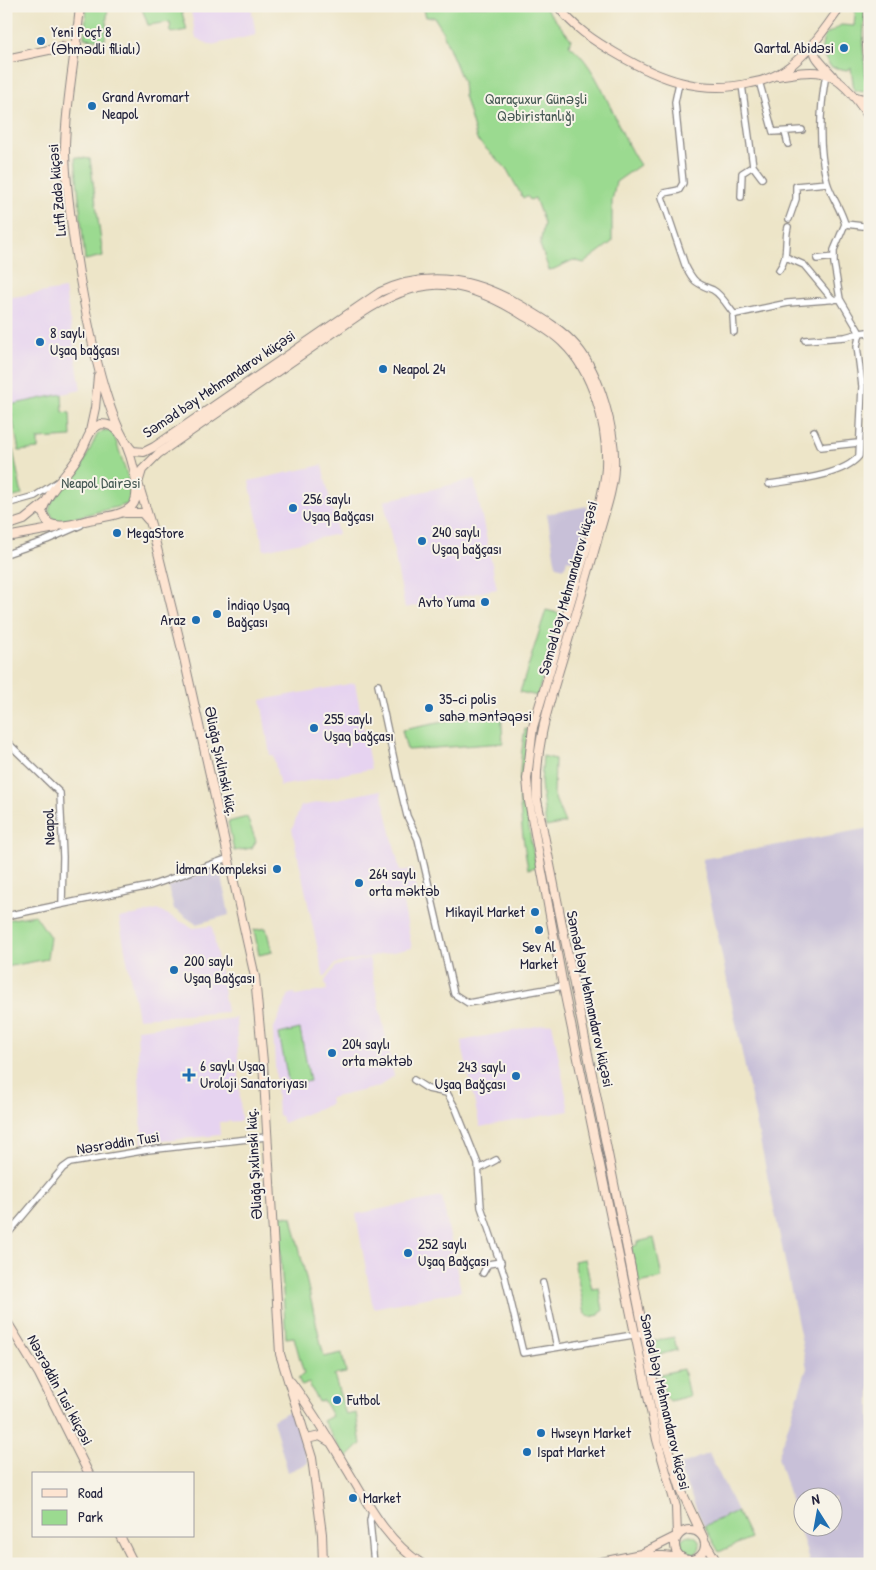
<svg xmlns="http://www.w3.org/2000/svg" width="876" height="1570" viewBox="0 0 876 1570" font-family="'Patrick Hand',sans-serif">
<rect width="100%" height="100%" fill="#f7f3e8"/>
<filter id="ink" filterUnits="userSpaceOnUse"><feTurbulence type="fractalNoise" baseFrequency=".02" numOctaves="2"/><feDisplacementMap in="SourceGraphic" scale="10" xChannelSelector="R" yChannelSelector="G"/><feConvolveMatrix kernelMatrix="1 2 1 2 8 2 1 2 1" color-interpolation-filters="sRGB"/></filter>
<filter id="wash" filterUnits="userSpaceOnUse"><feTurbulence type="fractalNoise" baseFrequency=".0096" numOctaves="4" result="noise"/><feDisplacementMap in="SourceGraphic" scale="20" xChannelSelector="R" yChannelSelector="G"/><feGaussianBlur stdDeviation="1.12" result="paint"/><feColorMatrix in="noise" values="0 0 0 0 0 0 0 0 0 0 0 0 0 0 0 0 0 1.4 0 .05"/><feComposite in="paint" operator="in"/></filter>
<g filter="url(#wash)">
<rect width="100%" height="100%" fill="#ede5c8"/>
<!-- built -->
<path fill="#e6d3f0" d="M190 6H251L256 35 211 45 196 38Z
M65 289 81 390 10 405 6 387V298Z
M322 465 338 534 264 550 249 481Z
M474 479 497 589 405 608 384 501Z
M355 683 371 769 280 786 273 755H270L261 700Z
M381 790 400 871 412 869 417 894 402 898 412 948 335 964 324 978 292 829 301 806Z
M159 910 193 928 212 926 227 1012 138 1018 119 918Z
M369 958 394 1076 378 1087 330 1098 331 1104 283 1123 281 1116H278L273 1030 289 994 295 993 296 996 327 990 325 981 336 966Z
M236 1018 241 1121 219 1122 220 1135 142 1143 137 1029Z
M552 1023 569 1111 480 1127 461 1041Z
M442 1197 461 1291 373 1308 356 1214Z"/>
<!-- industrial -->
<path fill="#c8c0d8" fill-rule="evenodd" d="M587 506 590 520 575 562 567 559 565 568 556 566 547 514Z
M870 828V1564H810L778 1457 807 1368 702 859ZM804 1498H834V1528H804Z
M220 866 229 915 196 924 174 909 168 887Z
M293 1409 308 1463 288 1472 273 1420Z
M709 1453 737 1511 704 1526 678 1466Z"/>
<!-- green -->
<path fill="#9bda90" stroke="#5e7e66" d="M87 6H108L105 40 84 38Z
M141 6H180L187 30 171 33 170 22 148 25Z
M423 6H544L571 39 569 45C601 67 617 133 640 165L616 182 612 201V242L584 263 573 260 554 269 549 270 540 245 544 223 535 198 530 200 527 196 523 198 506 168 477 140 464 95 463 82 441 28 434 17H426Z
M856 6H865L863 48 867 90 863 92 854 90 851 68 847 70 831 67 821 52 824 36 841 25 854 26Z
M75 157 90 159 103 256 85 260Z
M62 394 63 412 70 413 71 437 38 439V449L19 451 10 405Z
M104 430 110 431 115 438 132 490 131 501 125 505 61 521 54 519 49 511 51 503 82 466 97 435Z
M13 450 22 495 6 499V451Z
M546 610 562 614 537 696 520 692Z
M501 711 503 743 407 750 402 730Z
M525 729 529 730C520 784 526 814 536 867L528 869C519 815 516 783 525 729Z
M543 756 555 759 554 796 565 823 546 827 541 783Z
M247 817 256 841 252 848 234 851 228 822Z
M35 915 50 937 47 959 6 967V920Z
M266 928 272 952 259 955 254 930Z
M300 1029 310 1081 289 1085 279 1034Z
M278 1215 292 1217 324 1357 342 1353 346 1373 334 1375 346 1415 356 1413 361 1444 346 1459 323 1421 332 1416 323 1400 318 1402 309 1383 302 1386 298 1378 304 1374 294 1337 286 1338Z
M654 1238 662 1278 639 1283 631 1247 637 1245V1242Z
M585 1259 592 1289 599 1288 603 1310 599 1315 589 1317 585 1313 574 1261Z
M674 1337 677 1350 655 1356 653 1341Z
M683 1369 689 1396 670 1401 665 1396 661 1374Z
M737 1511 750 1538 719 1552 704 1526Z
M680 1545a10 10 0 1 1 20 0a10 10 0 1 1-20 0Z"/>
</g>
<g filter="url(#ink)">
<g fill="none" stroke-linecap="round" stroke-linejoin="round">
<defs>
<path id="street" d="M826 74C820 108 818 148 827 182 831 196 841 209 845 224L834 250V263L840 299 860 333 867 332 870 336
M759 81 773 132 802 130
M679 83 675 102 683 183 679 190 664 193 662 197 685 265C694 283 696 283 713 290 721 294 729 308 734 314
M785 132 788 144
M753 166 762 178
M741 197 742 173 753 166 742 85
M789 219 796 199V186L827 183
M845 224 863 226
M786 257 804 265 833 300
M817 259 834 257
M779 270C789 257 784 242 788 227
M734 332 733 316 736 314 788 303 840 299
M814 431 821 447 858 443
M769 484C795 480 843 476 859 456L862 386 857 346 860 333 845 337 805 340
M6 504 35 496 57 482
M6 554 47 540 81 525
M378 685 399 783 407 816 418 839 454 994 468 1003 563 986
M6 741 60 793 63 857 62 904
M6 916 150 886 229 858
M414 1080 428 1089 447 1093 456 1109 478 1164 481 1207 505 1277 523 1353 645 1333
M479 1169 496 1160
M6 1236 63 1168 70 1163 148 1150 266 1137
M483 1273 488 1264 501 1262
M543 1283 557 1347
M372 1511 370 1521 374 1564
M641 1554 643 1564"/>
<path id="secondary" d="M80 6C76 53 66 100 65 146 64 201 96 415 133 451L144 452 154 447 380 292C429 269 475 279 520 305 540 317 562 329 577 347 600 374 616 432 614 468 613 492 603 517 597 541 586 580 575 618 563 657 548 707 534 747 537 800L665 1438 681 1490 703 1537
M558 6C573 27 594 41 617 54 659 79 701 95 751 83 763 81 775 77 786 69 808 54 826 28 841 6
M869 6 867 45 870 76
M814 42C810 56 825 66 833 76
M6 59 77 44
M778 76C792 74 808 70 822 73 842 78 860 103 870 119
M853 96 863 99 870 95
M101 424C108 424 113 426 118 431 129 443 144 493 132 506 123 516 101 517 89 520 75 523 61 529 48 523L42 512C48 488 73 471 83 448 88 438 90 428 101 424Z
M90 431 95 408 98 376
M125 513H142L148 520
M6 526 24 520 45 503
M6 537 56 528
M6 1320 39 1374 89 1474
M291 1382C311 1409 328 1437 345 1466 367 1502 385 1540 422 1564
M307 1439 320 1436 330 1442
M675 1545a15 15 0 1 1 30 0a15 15 0 1 1-30 0Z
M120 1536 134 1564
M705 1542 718 1564
M643 1554 683 1558
M323 1564 322 1534 312 1458 280 1354 263 1062 255 977 184 658 152 528 138 483 142 470 158 454 359 315C418 276 455 275 516 311 532 321 550 330 563 343 593 371 608 426 606 466 606 478 602 491 600 503L533 727 527 779 529 801 563 986 657 1440 676 1507 677 1536 641 1554 591 1564"/>
</defs>
<!-- street casing -->
<use href="#street" stroke="#888482" stroke-width="8"/>
<!-- secondary casing -->
<use href="#secondary" stroke="#888482" stroke-width="10"/>
<!-- street -->
<use href="#street" stroke="#fff" stroke-width="5.5"/>
<!-- secondary -->
<use href="#secondary" stroke="#fde4d1" stroke-width="8"/>
</g>
</g>
<!-- markers -->
<g fill="#1f6fb2" stroke="#f7f3e8" stroke-width="2">
<circle cx="41" cy="41" r="5"/>
<circle cx="844" cy="48" r="5"/>
<circle cx="92" cy="106" r="5"/>
<circle cx="40" cy="342" r="5"/>
<circle cx="383" cy="369" r="5"/>
<circle cx="293" cy="508" r="5"/>
<circle cx="117" cy="533" r="5"/>
<circle cx="422" cy="541" r="5"/>
<circle cx="485" cy="602" r="5"/>
<circle cx="217" cy="614" r="5"/>
<circle cx="196" cy="620" r="5"/>
<circle cx="429" cy="708" r="5"/>
<circle cx="314" cy="728" r="5"/>
<circle cx="277" cy="869" r="5"/>
<circle cx="359" cy="883" r="5"/>
<circle cx="535" cy="912" r="5"/>
<circle cx="539" cy="930" r="5"/>
<circle cx="174" cy="970" r="5"/>
<circle cx="332" cy="1053" r="5"/>
<path d="M186.5 1067.5h5v5h5v5h-5v5h-5v-5h-5v-5h5z"/>
<circle cx="516" cy="1076" r="5"/>
<circle cx="408" cy="1253" r="5"/>
<circle cx="337" cy="1400" r="5"/>
<circle cx="541" cy="1433" r="5"/>
<circle cx="527" cy="1452" r="5"/>
<circle cx="353" cy="1498" r="5"/>
</g>
<g text-anchor="middle" stroke-width="4" stroke-linejoin="round" paint-order="stroke">
<!-- poi labels -->
<g font-size="15" fill="#22223b" stroke="#f7f3e8" text-anchor="start">
<text x="51" y="37">Yeni Poçt 8<tspan x="51" dy="17">(Əhmədli filialı)</tspan></text>
<text x="834" y="53" text-anchor="end">Qartal Abidəsi</text>
<text x="102" y="102">Grand Avromart<tspan x="102" dy="17">Neapol</tspan></text>
<text x="50" y="338">8 saylı<tspan x="50" dy="17">Uşaq bağçası</tspan></text>
<text x="393" y="374">Neapol 24</text>
<text x="303" y="504">256 saylı<tspan x="303" dy="17">Uşaq Bağçası</tspan></text>
<text x="432" y="537">240 saylı<tspan x="432" dy="17">Uşaq bağçası</tspan></text>
<text x="127" y="538">MegaStore</text>
<text x="475" y="607" text-anchor="end">Avto Yuma</text>
<text x="227" y="610">İndiqo Uşaq<tspan x="227" dy="17">Bağçası</tspan></text>
<text x="186" y="625" text-anchor="end">Araz</text>
<text x="439" y="704">35-ci polis<tspan x="439" dy="17">sahə məntəqəsi</tspan></text>
<text x="324" y="724">255 saylı<tspan x="324" dy="17">Uşaq bağçası</tspan></text>
<text x="267" y="874" text-anchor="end">İdman Kompleksi</text>
<text x="369" y="879">264 saylı<tspan x="369" dy="17">orta məktəb</tspan></text>
<text x="525" y="917" text-anchor="end">Mikayil Market</text>
<text x="539" y="952" text-anchor="middle">Sev Al<tspan x="539" dy="17">Market</tspan></text>
<text x="184" y="966">200 saylı<tspan x="184" dy="17">Uşaq Bağçası</tspan></text>
<text x="342" y="1049">204 saylı<tspan x="342" dy="17">orta məktəb</tspan></text>
<text x="200" y="1071">6 saylı Uşaq<tspan x="200" dy="17">Uroloji Sanatoriyası</tspan></text>
<text x="506" y="1072" text-anchor="end">243 saylı<tspan x="506" dy="17">Uşaq Bağçası</tspan></text>
<text x="418" y="1249">252 saylı<tspan x="418" dy="17">Uşaq Bağçası</tspan></text>
<text x="347" y="1405">Futbol</text>
<text x="551" y="1438">Hwseyn Market</text>
<text x="537" y="1457">Ispat Market</text>
<text x="363" y="1503">Market</text>
</g>
<!-- park labels -->
<g font-size="15" fill="#465954" stroke="#f7f3e8">
<text x="536" y="104">Qaraçuxur Günəşli<tspan x="536" dy="17">Qəbiristanlığı</tspan></text>
<text x="101" y="488">Neapol Dairəsi</text>
</g>
<!-- street labels -->
<g font-size="15" fill="#22223b" stroke="#f7f3e8">
<text transform="translate(57 190) rotate(-95)" y="5">Lutfi Zadə küçəsi</text>
<text transform="translate(219 384) rotate(-34)" y="5">Səməd bəy Mehmandarov küçəsi</text>
<text transform="translate(568 588) rotate(-74)" y="5">Səməd bəy Mehmandarov küçəsi</text>
<text transform="translate(221 761) rotate(78)" y="5">Əliağa Şıxlinski küç.</text>
<text transform="translate(49 827) rotate(-92)" y="5">Neapol</text>
<text transform="translate(590 999) rotate(78)" y="5">Səməd bəy Mehmandarov küçəsi</text>
<text transform="translate(118 1143) rotate(-9)" y="5">Nəsrəddin Tusi</text>
<text transform="translate(254 1164) rotate(-93)" y="5">Əliağa Şıxlinski küç.</text>
<text transform="translate(60 1390) rotate(62)" y="5">Nəsrəddin Tusi küçəsi</text>
<text transform="translate(665 1402) rotate(77)" y="5">Səməd bəy Mehmandarov küçəsi</text>
</g>
</g>
<!-- margin -->
<rect width="876" height="1570" fill="none" stroke="#f7f3e8" stroke-width="25"/>
<!-- legend -->
<rect x="32" y="1472" width="162" height="65" fill="#f7f3e8" stroke="#a29fa3"/>
<rect x="42" y="1489" width="25" height="8" fill="#fde4d1" stroke="#a29fa3"/>
<text x="78" y="1498" font-size="15" fill="#22223b">Road</text>
<rect x="42" y="1510" width="25" height="15" fill="#9bda90" stroke="#a29fa3"/>
<text x="78" y="1522" font-size="15" fill="#22223b">Park</text>
<!-- north arrow -->
<g transform="translate(818 1512) rotate(349)"><circle r="24" fill="#f7f3e8" stroke="#a29fa3"/>
<path d="M0-4L9 19L0 12L-9 19Z" fill="#1f6fb2"/>
<text y="-8" font-size="14" font-weight="bold" text-anchor="middle" fill="#22223b">N</text>
</g>
</svg>
